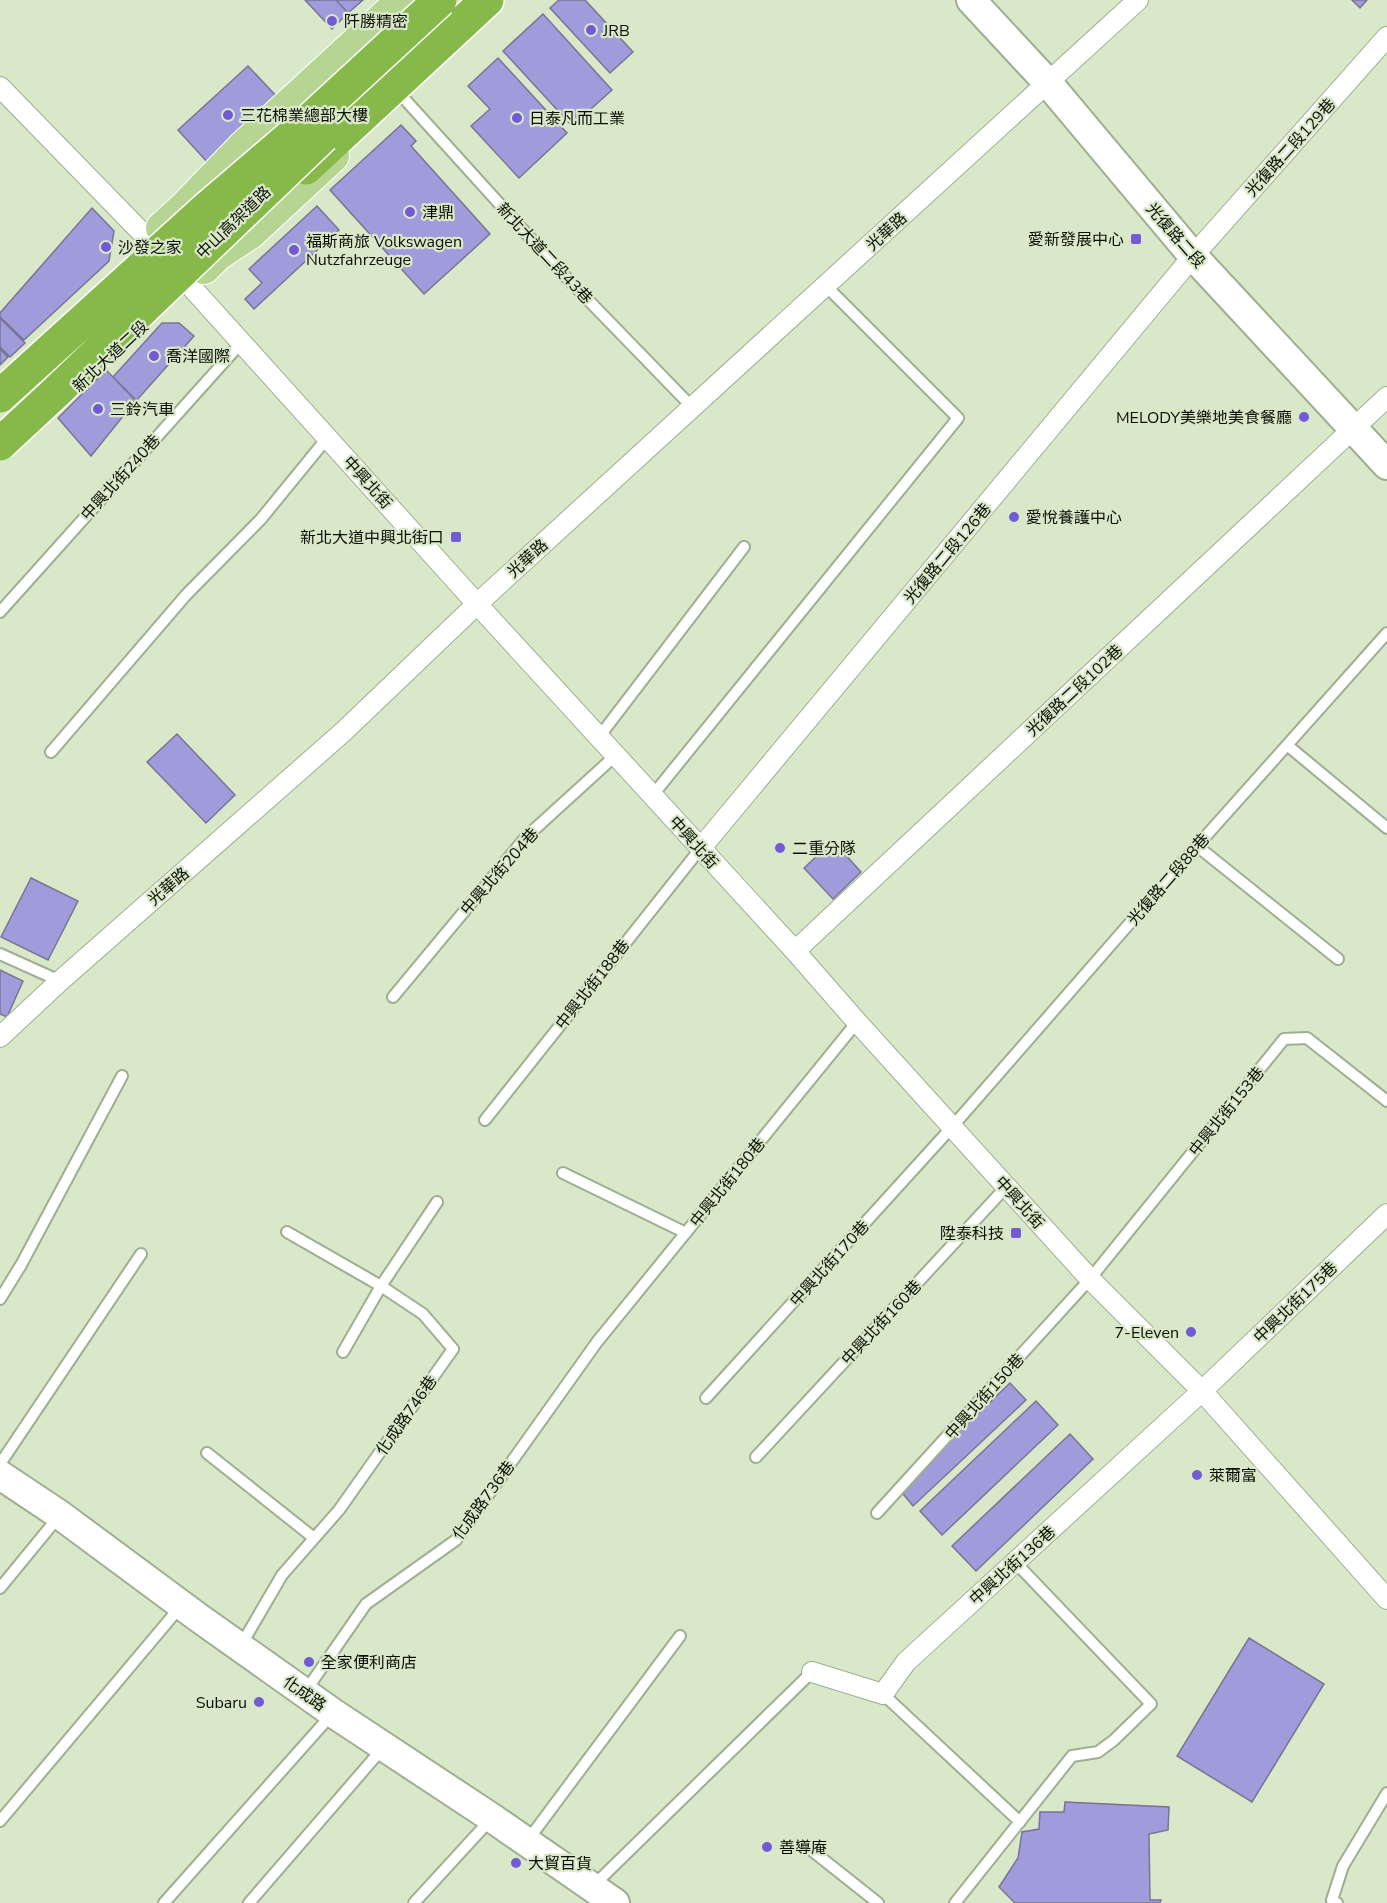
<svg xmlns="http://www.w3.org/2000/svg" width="1387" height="1903" viewBox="0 0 1387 1903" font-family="'Nunito Sans','Noto Sans TC',sans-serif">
<rect width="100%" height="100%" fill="#d8e8c9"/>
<!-- building -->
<path fill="#a09bdb" stroke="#777593" stroke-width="1.5" d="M305 0H336L348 13 332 29Z
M336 0H363L348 13Z
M559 0H585L633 52 610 73 550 8Z
M1352 0H1367L1360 8Z
M543 14 612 90 572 126 503 51Z
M498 58 567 133 519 178 471 126 490 109 468 86Z
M248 66 279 99 209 164 178 130Z
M401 125 416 141 411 146 490 234 424 294 330 190Z
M317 206 339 230 254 309 245 299 262 283 249 269Z
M92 208 114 231 109 261 24 340 0 317V313Z
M0 318 25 343 10 357 0 347Z
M162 323H179L194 336 136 401 113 377Z
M0 349 8 357 0 365Z
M106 370 136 400 91 456 58 418Z
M177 734 235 795 206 823 147 762Z
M833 841 861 872 833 899 804 868Z
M31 878 78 901 48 960 1 937Z
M0 970 23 981 7 1017 0 1014Z
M1010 1383 1026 1400 913 1506 899 1489Z
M1036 1401 1058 1425 942 1535 920 1511Z
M1070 1434 1093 1459 976 1571 952 1546Z
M1249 1638 1324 1684 1252 1802 1177 1756Z
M1065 1802 1169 1807 1168 1830 1149 1834 1150 1900H1161L1160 1903H1015L999 1887 1018 1858 1022 1832 1039 1829 1040 1812H1064Z"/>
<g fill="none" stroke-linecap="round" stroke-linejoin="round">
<defs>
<path id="lane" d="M400 94 562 273 693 408
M0 612 241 343
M599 737 744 547
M1287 745 1387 828
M51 752 186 595 261 519 328 437
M652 796 958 418 826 286
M1197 846 1338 959
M0 954 60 981
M393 997 526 837 616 755
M485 1120 700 849
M563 1173 686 1233
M0 1299 21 1265 122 1076
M343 1352 381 1286 437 1202
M706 1398 952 1127 1197 846 1387 633
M207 1453 314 1538
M756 1457 1006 1187
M0 1464 141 1254
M877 1513 1090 1279 1284 1039 1307 1038 1387 1101
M0 1588 60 1515
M240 1647 282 1575 339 1510 453 1349 423 1314 381 1286 287 1232
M305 1692 366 1604 456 1540 597 1342 857 1022
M883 1694 1020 1822
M0 1821 181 1606
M528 1840 680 1636
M810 1849 878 1903
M592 1887 812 1672
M164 1903 333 1713
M249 1903 382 1749
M414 1903 491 1819
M955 1903 1072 1756 1098 1752 1114 1740 1151 1704 1015 1562
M1337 1903 1332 1900 1343 1866 1387 1793"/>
<path id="street" d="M0 87 149 240 477 604 795 951 857 1022 1090 1279 1202 1391 1387 1599
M700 849 1193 256 1387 37
M795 951 1387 397
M0 1037 60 981 343 732 477 604 1138 0
M812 1672 883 1694 906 1662 1202 1391 1387 1214"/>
<path id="secondary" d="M971 0 1048 83 1193 256 1387 465
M0 1475 60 1515 199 1618 333 1713 492 1818 615 1903"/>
<path id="primary" d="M162 228 184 208 243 147 403 0
M204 268 218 254 250 233 333 156"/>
<path id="highway" d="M306 168 487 0"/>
</defs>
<!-- lane casing -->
<use href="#lane" stroke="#9fae91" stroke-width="14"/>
<!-- street casing -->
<use href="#street" stroke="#9fae91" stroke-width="22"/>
<!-- secondary casing -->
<use href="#secondary" stroke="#9fae91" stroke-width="32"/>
<!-- primary casing -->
<use href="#primary" stroke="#fff" stroke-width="34"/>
<!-- highway casing -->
<use href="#highway" stroke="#fff" stroke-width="36"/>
<!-- lane -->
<use href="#lane" stroke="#fff" stroke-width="10"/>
<!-- street -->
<use href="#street" stroke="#fff" stroke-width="20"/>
<!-- secondary -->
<use href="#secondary" stroke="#fff" stroke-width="28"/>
<!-- primary -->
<use href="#primary" stroke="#b6d592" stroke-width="32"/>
<!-- highway -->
<use href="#highway" stroke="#86b94a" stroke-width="33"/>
<defs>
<path id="highway-bridge" d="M0 396 206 209 311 119 440 0
M0 444 55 393 323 136"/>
</defs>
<!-- highway-bridge casing -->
<use href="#highway-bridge" stroke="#fff" stroke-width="36" stroke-linecap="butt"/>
<!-- highway-bridge -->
<use href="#highway-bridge" stroke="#86b94a" stroke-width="33"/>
</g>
<!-- markers -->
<g fill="#715ad4" stroke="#d8e8c9" stroke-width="2">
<circle cx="332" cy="21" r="6"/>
<circle cx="591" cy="30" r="6"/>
<circle cx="228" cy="115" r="6"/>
<circle cx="517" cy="118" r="6"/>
<circle cx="410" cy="212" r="6"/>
<rect x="1130" y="233" width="12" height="12" rx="3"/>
<circle cx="106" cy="247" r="6"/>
<circle cx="294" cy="250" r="6"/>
<circle cx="154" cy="356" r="6"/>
<circle cx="98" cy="409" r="6"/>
<circle cx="1304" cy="417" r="6"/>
<circle cx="1014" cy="517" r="6"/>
<rect x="450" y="531" width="12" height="12" rx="3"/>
<circle cx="780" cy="848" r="6"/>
<rect x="1010" y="1227" width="12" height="12" rx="3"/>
<circle cx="1191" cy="1332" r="6"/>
<circle cx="1197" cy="1475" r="6"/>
<circle cx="309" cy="1662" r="6"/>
<circle cx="259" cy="1702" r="6"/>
<circle cx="767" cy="1847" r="6"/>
<circle cx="516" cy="1863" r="6"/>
</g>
<g text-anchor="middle" stroke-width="4.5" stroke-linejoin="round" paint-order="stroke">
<!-- poi labels -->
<g font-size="16" fill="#0a0f05" stroke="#d8e8c9" text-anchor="start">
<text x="344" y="27">阡勝精密</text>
<text x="603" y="36">JRB</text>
<text x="240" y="121">三花棉業總部大樓</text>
<text x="529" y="124">日泰凡而工業</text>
<text x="422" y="218">津鼎</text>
<text x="1124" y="245" text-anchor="end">愛新發展中心</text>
<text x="306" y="247">福斯商旅 Volkswagen<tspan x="306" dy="18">Nutzfahrzeuge</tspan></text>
<text x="118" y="253">沙發之家</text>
<text x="166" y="362">喬洋國際</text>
<text x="110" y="415">三鈴汽車</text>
<text x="1292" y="423" text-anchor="end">MELODY美樂地美食餐廳</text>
<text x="1026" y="523">愛悅養護中心</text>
<text x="444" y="543" text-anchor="end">新北大道中興北街口</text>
<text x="792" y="854">二重分隊</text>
<text x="1004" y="1239" text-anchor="end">陞泰科技</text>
<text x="1179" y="1338" text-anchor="end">7-Eleven</text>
<text x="1209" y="1481">萊爾富</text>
<text x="321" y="1668">全家便利商店</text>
<text x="247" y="1708" text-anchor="end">Subaru</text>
<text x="779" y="1853">善導庵</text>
<text x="528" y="1869">大貿百貨</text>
</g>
<!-- street labels -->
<g font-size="16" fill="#0a0f05" stroke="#d8e8c9">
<text transform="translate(1290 147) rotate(-48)" y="6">光復路二段129巷</text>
<text transform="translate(233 222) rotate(-44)" y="6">中山高架道路</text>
<text transform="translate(886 231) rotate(-42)" y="6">光華路</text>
<text transform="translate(1176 235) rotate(49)" y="6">光復路二段</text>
<text transform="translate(545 253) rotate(47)" y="6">新北大道二段43巷</text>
<text transform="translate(110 356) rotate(-43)" y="6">新北大道二段</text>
<text transform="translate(120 477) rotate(-48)" y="6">中興北街240巷</text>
<text transform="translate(368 482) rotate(48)" y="6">中興北街</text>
<text transform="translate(947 553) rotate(-50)" y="6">光復路二段126巷</text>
<text transform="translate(527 558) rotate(-42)" y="6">光華路</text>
<text transform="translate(1074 690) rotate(-43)" y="6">光復路二段102巷</text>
<text transform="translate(694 842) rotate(48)" y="6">中興北街</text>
<text transform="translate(499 871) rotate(-49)" y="6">中興北街204巷</text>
<text transform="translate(1168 879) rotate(-49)" y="6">光復路二段88巷</text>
<text transform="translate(168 886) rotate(-41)" y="6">光華路</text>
<text transform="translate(592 984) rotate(-52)" y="6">中興北街188巷</text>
<text transform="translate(1226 1111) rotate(-51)" y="6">中興北街153巷</text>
<text transform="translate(727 1182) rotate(-51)" y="6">中興北街180巷</text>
<text transform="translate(1020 1202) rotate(48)" y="6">中興北街</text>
<text transform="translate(829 1263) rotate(-48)" y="6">中興北街170巷</text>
<text transform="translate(1295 1302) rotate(-44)" y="6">中興北街175巷</text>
<text transform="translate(881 1322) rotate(-47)" y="6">中興北街160巷</text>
<text transform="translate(984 1396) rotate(-48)" y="6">中興北街150巷</text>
<text transform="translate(406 1415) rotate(-55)" y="6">化成路746巷</text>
<text transform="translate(483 1500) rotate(-54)" y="6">化成路736巷</text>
<text transform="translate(1012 1565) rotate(-42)" y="6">中興北街136巷</text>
<text transform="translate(305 1693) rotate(35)" y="6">化成路</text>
</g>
</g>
</svg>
